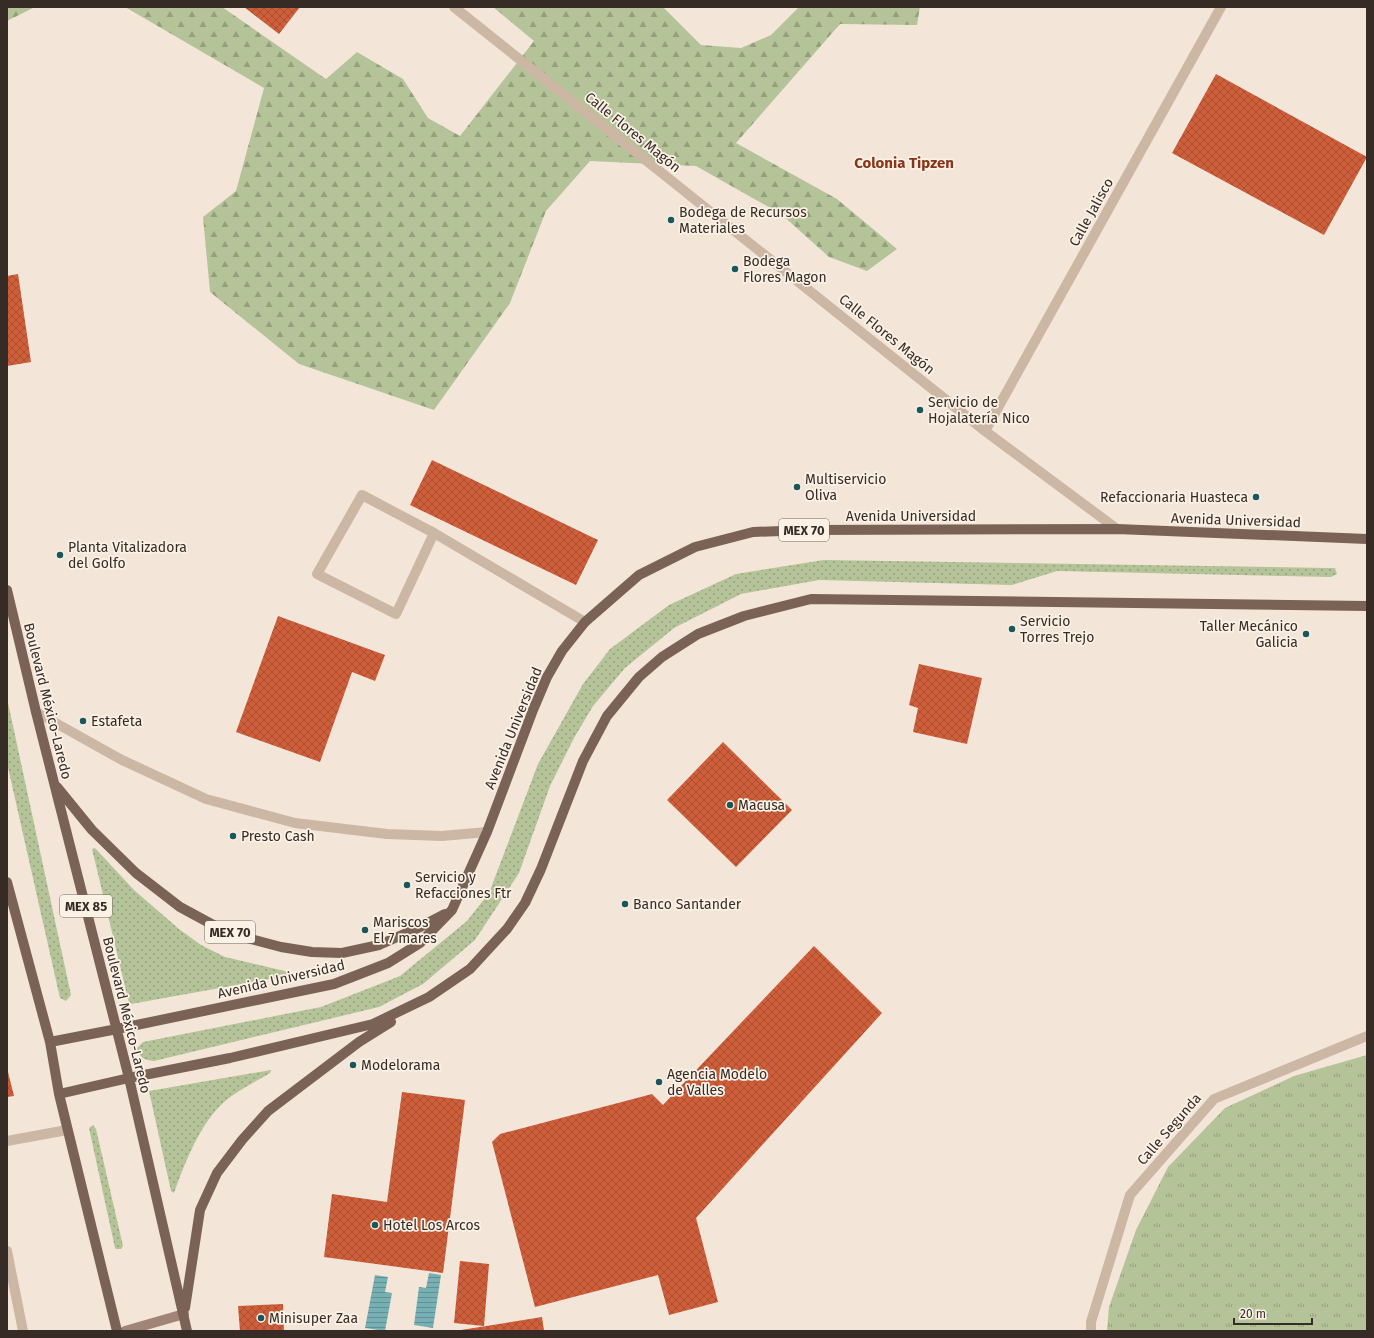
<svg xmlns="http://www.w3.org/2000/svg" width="1374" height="1338" viewBox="0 0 1374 1338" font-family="'Fira Sans',sans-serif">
<defs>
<pattern id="grass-tufts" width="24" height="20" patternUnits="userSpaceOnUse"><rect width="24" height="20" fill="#b5c398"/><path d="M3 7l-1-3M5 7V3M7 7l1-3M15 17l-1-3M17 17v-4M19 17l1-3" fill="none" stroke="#949f7c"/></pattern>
<pattern id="forest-firs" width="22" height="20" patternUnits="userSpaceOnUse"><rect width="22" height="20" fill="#b5c398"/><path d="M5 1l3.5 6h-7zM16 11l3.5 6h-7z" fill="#949f7c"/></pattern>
<pattern id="garden-dots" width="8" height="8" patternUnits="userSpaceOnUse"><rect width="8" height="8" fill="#b5c398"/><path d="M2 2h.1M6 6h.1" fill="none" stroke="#949f7c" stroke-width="1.8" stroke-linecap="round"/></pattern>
<pattern id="water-rules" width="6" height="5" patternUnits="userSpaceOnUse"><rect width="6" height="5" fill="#76b0b2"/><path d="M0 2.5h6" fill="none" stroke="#628f91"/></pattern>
<pattern id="building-cross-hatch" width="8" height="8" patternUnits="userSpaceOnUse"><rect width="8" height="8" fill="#cf5e3b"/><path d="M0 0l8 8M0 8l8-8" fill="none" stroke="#a94e31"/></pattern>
</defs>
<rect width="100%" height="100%" fill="#f3e6d9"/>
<!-- grass -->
<path fill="url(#grass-tufts)" d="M1367 1055V1331H1107L1109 1307 1136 1230 1168 1167 1225 1108 1294 1076Z"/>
<!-- forest -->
<path fill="url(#forest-firs)" d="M7 7H35L7 21Z
M125 7H222L326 79 357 52 403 79 428 118 460 136 534 41 493 7H663L701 45 741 48 771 35 799 7H920L917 25 840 24 736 143 837 199 897 249 867 271 829 257 781 214 696 166 590 161 546 211 510 303 434 410 299 364 210 292 203 217 236 191 264 88Z"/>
<!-- garden -->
<path fill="url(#garden-dots)" d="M824 560 1329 568H1335L1337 574 1331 577 1057 571 1012 585 819 580 741 594 674 628 625 668 593 706 574 738 550 786 519 873 475 940 423 984 379 1007 154 1061C144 1060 141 1058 136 1049L143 1042 321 1007 400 976 467 921 489 893 538 764 583 684 610 649 669 605 736 574Z
M7 698 71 995 66 1001 60 998 7 763Z
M95 848 134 890 179 929 201 945 225 957 297 974 131 1004 129 1003 92 849Z
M271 1070 270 1073C255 1082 231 1094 219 1107 198 1129 184 1165 174 1193L171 1191 149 1091Z
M93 1125 96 1129 123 1246 121 1249H116L115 1248 89 1128Z"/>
<!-- water -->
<path fill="url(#water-rules)" d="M429 1273 441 1275 433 1328 414 1325 419 1287 426 1288Z
M375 1275 388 1277 385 1292 392 1293 385 1331 365 1328Z"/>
<!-- building -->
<path fill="url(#building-cross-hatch)" d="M244 7H300L279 34Z
M1216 74 1367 157 1324 235 1172 153Z
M18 274 31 362 7 366V276Z
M432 460 598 540 576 585 410 505Z
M278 616 385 655 375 681 352 672 320 762 236 732Z
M919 664 982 678 967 744 913 732 918 708 909 705Z
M723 742 792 810 736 867 667 800Z
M814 946 882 1013 696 1218 718 1302 669 1315 658 1275 535 1307 492 1142 500 1134 652 1094 663 1105Z
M7 1068 14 1096 7 1097Z
M402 1092 465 1100 443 1273 324 1257 332 1194 387 1202Z
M460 1261 489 1264 484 1326 454 1323Z
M283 1304 284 1331H240L238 1306Z
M542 1317 544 1331H461V1330Z"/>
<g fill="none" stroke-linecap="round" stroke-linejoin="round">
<!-- lane -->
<path stroke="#ccb6a4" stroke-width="10" d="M434 533 396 614 317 574 362 495 434 533 585 622
M36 712 122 760 206 799 295 823 387 834 442 836 487 832
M7 1141 67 1130
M7 1251 23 1331"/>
<!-- street -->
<path stroke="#ccb6a4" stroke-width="10" d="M454 7 985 431 1117 529
M985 431 1221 7
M1091 1331V1322L1130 1195 1214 1099 1367 1036"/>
<!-- secondary -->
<path stroke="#a08475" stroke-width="10" d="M125 1331 184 1314"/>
<!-- primary -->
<path stroke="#7a6256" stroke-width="10" d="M7 590 36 712 129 1078 187 1331
M57 787 92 830 136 873 180 907 217 927 247 938 281 947 312 952 342 953 379 945 418 928 445 914
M7 882 50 1042 59 1094 117 1331
M50 1042 117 1029 334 984 388 963 420 943 452 910 487 832 533 710 547 677 562 651 585 622 639 575 695 547 753 532 808 530 1117 529 1367 539
M59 1094 129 1078 230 1058 373 1024 429 997 470 969 507 929 525 903 541 869 583 761 607 716 639 677 662 657 698 634 744 616 811 599 1367 606
M185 1308 200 1210 217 1173 242 1140 268 1111 359 1042 391 1022"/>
</g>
<!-- markers -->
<g fill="#19575b" stroke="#fbf1e5" stroke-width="1.5">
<circle cx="671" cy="220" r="4"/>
<circle cx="735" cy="269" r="4"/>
<circle cx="920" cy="410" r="4"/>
<circle cx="797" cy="487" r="4"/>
<circle cx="1256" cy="497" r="4"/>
<circle cx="60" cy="555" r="4"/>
<circle cx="1012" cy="629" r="4"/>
<circle cx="1306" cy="634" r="4"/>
<circle cx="83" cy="721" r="4"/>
<circle cx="730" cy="805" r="4"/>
<circle cx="233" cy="836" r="4"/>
<circle cx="407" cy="885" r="4"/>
<circle cx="625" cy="904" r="4"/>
<circle cx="365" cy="930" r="4"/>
<circle cx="353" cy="1065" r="4"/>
<circle cx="659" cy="1082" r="4"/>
<circle cx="375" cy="1225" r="4"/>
<circle cx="261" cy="1318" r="4"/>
</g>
<g text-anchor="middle" stroke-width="3.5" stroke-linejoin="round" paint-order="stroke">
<!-- shield labels -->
<g fill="#fbf1e5" stroke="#72665f" stroke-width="1">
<rect x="779" y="519" width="50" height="22" rx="3"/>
<rect x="60" y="895" width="52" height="22" rx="3"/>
<rect x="205" y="921" width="50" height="22" rx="3"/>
</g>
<g font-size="13" font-weight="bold" fill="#372b26">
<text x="804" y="535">MEX 70</text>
<text x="86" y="911">MEX 85</text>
<text x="230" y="937">MEX 70</text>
</g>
<!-- street labels -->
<g font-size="14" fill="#372b26" stroke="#fbf1e5">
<text transform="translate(633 132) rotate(39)" y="5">Calle Flores Magón</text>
<text transform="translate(1091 212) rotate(-61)" y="5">Calle Jalisco</text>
<text transform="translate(887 334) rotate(39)" y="5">Calle Flores Magón</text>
<text x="911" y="521">Avenida Universidad</text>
<text transform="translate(1236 520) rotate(2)" y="5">Avenida Universidad</text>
<text transform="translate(48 701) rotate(76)" y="5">Boulevard México-Laredo</text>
<text transform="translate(513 728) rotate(-68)" y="5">Avenida Universidad</text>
<text transform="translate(281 979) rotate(-13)" y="5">Avenida Universidad</text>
<text transform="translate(127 1015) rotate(76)" y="5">Boulevard México-Laredo</text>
<text transform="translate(1169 1129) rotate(-49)" y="5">Calle Segunda</text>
</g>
<!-- poi labels -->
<g font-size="14" fill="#372b26" stroke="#fbf1e5" text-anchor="start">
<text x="679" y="217">Bodega de Recursos<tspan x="679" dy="16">Materiales</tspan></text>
<text x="743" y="266">Bodega<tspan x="743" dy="16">Flores Magon</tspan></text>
<text x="928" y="407">Servicio de<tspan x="928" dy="16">Hojalatería Nico</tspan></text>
<text x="805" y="484">Multiservicio<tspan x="805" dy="16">Oliva</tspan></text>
<text x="1248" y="502" text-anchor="end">Refaccionaria Huasteca</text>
<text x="68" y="552">Planta Vitalizadora<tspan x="68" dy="16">del Golfo</tspan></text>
<text x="1020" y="626">Servicio<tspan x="1020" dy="16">Torres Trejo</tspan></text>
<text x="1298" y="631" text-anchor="end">Taller Mecánico<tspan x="1298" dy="16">Galicia</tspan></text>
<text x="91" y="726">Estafeta</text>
<text x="738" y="810">Macusa</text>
<text x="241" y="841">Presto Cash</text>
<text x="415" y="882">Servicio y<tspan x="415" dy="16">Refacciones Ftr</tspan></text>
<text x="633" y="909">Banco Santander</text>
<text x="373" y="927">Mariscos<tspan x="373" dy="16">El 7 mares</tspan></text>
<text x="361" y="1070">Modelorama</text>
<text x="667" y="1079">Agencia Modelo<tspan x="667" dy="16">de Valles</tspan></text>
<text x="383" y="1230">Hotel Los Arcos</text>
<text x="269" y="1323">Minisuper Zaa</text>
</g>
<!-- neighbourhood labels -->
<g font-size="15" font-weight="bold" fill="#8b3419" stroke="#fbf1e5">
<text x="904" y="168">Colonia Tipzen</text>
</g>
</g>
<!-- border -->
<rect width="1374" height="1338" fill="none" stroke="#372b26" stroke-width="16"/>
<!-- scale -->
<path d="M1234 1318v6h78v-6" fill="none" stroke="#372b26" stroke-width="2"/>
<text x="1240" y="1318" font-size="12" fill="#372b26" stroke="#fbf1e5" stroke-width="3" paint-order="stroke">20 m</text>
</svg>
